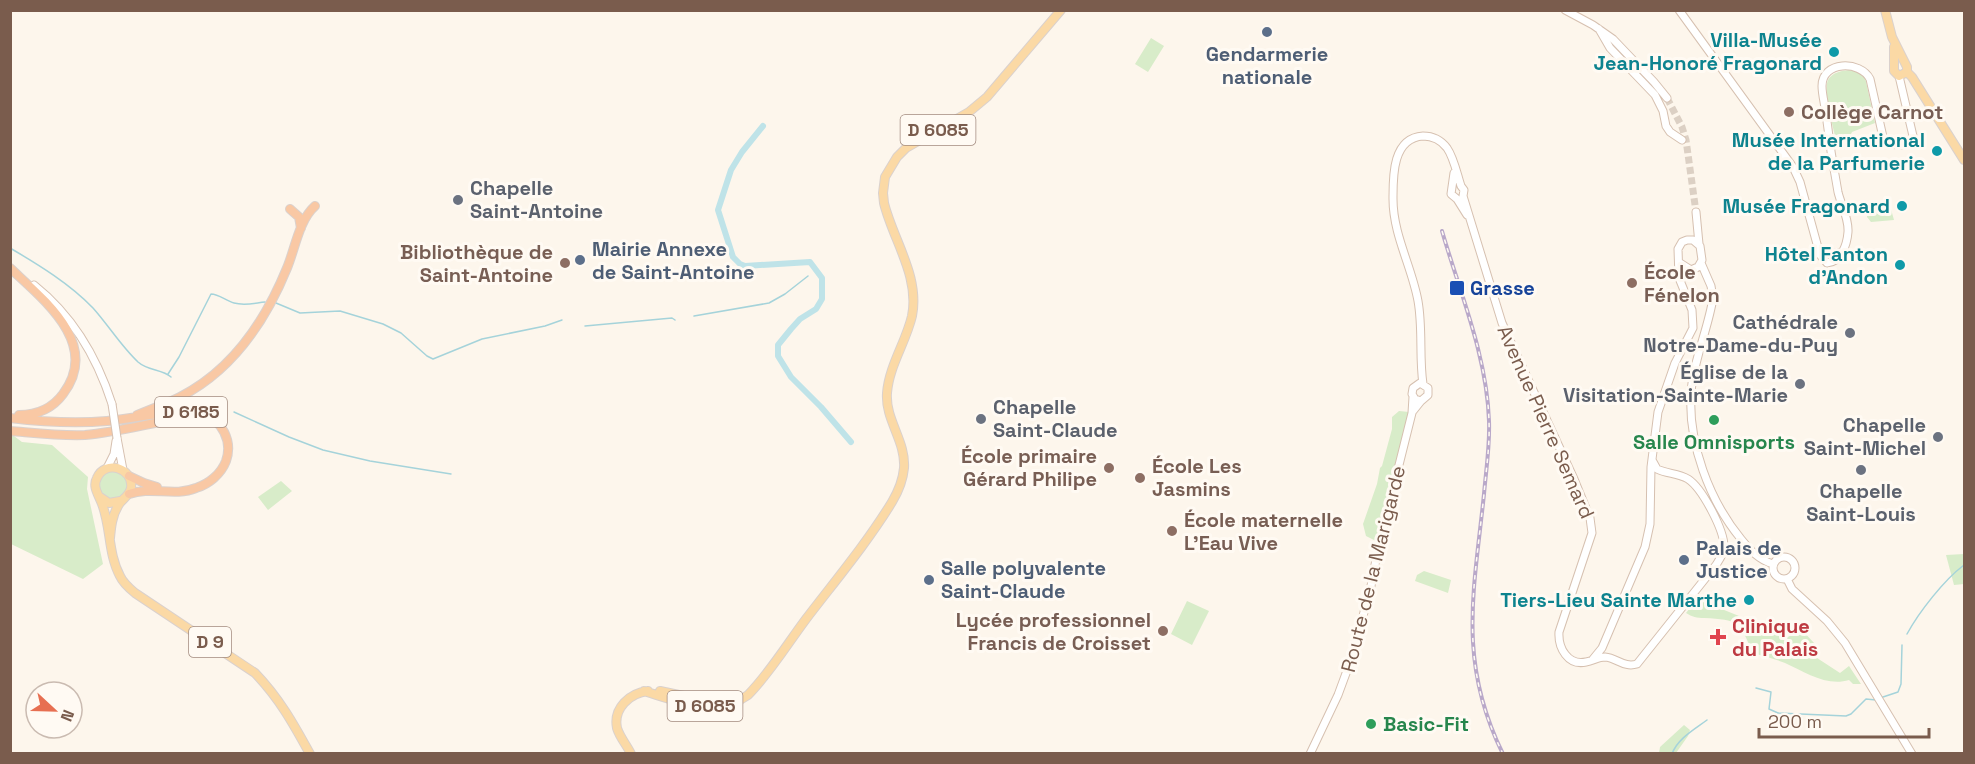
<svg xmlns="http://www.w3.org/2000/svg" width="1975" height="764" viewBox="0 0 1975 764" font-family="'Space Grotesk',sans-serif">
<rect width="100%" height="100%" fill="#fdf6ec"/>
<!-- green -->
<path fill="#d8ecc9" d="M1151 38 1164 46 1148 72 1135 64Z
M1849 70 1858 72 1865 77 1875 123 1852 132 1850 136 1836 140C1833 127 1823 90 1828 80 1833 72 1841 71 1849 70Z
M1889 202 1894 220 1871 222 1867 217V207Z
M1399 411 1409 412 1376 541 1366 536 1363 524 1377 484 1380 468 1382 466 1392 429V417Z
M10 433 22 442 52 445 88 477 87 489 103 564 83 579 11 544Z
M99 485a14 14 0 1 1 28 0a14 14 0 1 1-28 0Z
M281 481 292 491 268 510 258 497Z
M1964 554V584L1954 585 1946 555Z
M1424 571 1451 580 1448 593 1415 581 1417 575Z
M1697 599 1739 616 1748 622 1759 635 1765 631 1788 637 1801 629 1815 644 1814 656 1840 673 1849 666 1861 684H1853L1849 680C1827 687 1805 672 1785 663 1775 659 1764 656 1753 653 1739 621 1739 620 1704 618 1697 618 1692 617 1686 613Z
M1187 601 1209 611 1192 645 1171 634Z
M1684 725 1690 730 1688 736 1676 753H1659L1660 747Z"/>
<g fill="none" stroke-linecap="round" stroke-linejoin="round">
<!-- stream -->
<path stroke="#a5d3da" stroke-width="1.5" d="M10 248C39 265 70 284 93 308 109 326 121 346 138 362 148 371 162 369 171 377
M276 303 300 313 340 311 383 324 401 333 427 356 433 359 482 339 545 326 562 320
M694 316 769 303 785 294 808 276
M585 326 672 318 675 320
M168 374 179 357 211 294C219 294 226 301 234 303 245 306 255 303 265 302
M234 412 289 437 323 450 370 461 451 474
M1907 634C1919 612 1944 580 1964 565
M1756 688 1771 692 1769 709 1778 713 1846 716 1851 714 1866 699 1876 700
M1880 698 1898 692 1901 684 1902 645
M1672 754C1677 739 1695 729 1707 720"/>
<!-- canal -->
<path stroke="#bfe3e8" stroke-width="6" d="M763 126 742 152 731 170 718 210 733 257 740 264 745 266 810 262 822 278V299L816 309 800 319 791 329 778 345V356L791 377 821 407 851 442"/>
<!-- secondary-tunnel -->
<path stroke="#dcd0c4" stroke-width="7" stroke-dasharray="7 3.5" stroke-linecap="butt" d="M1667 98 1682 127 1686 140 1696 212"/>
<defs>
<path id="secondary" d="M1565 10 1593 25 1613 39 1654 82 1667 98
M1679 10 1793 167 1800 182 1820 255 1827 263C1841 262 1847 245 1848 232 1849 218 1841 205 1838 192 1833 166 1829 140 1826 114 1825 105 1822 95 1822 86 1822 61 1860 60 1870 79L1883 137C1892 147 1907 149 1913 136L1899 76
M1599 29 1610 48 1655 95 1663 111 1666 126 1670 132 1682 140
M1454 173 1451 194 1457 199 1467 215
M1696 212 1699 244
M1828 254 1843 252
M1701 263 1711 286 1713 298C1708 330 1693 361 1691 393 1688 443 1709 500 1741 539 1750 550 1759 560 1773 564
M34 285C73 316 97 357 112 404
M1423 384C1419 357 1423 329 1418 301 1412 267 1393 235 1393 199 1393 177 1392 138 1423 136 1432 136 1441 140 1447 148 1454 158 1457 174 1461 186L1464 190 1463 196 1502 323 1574 479 1590 518 1592 533 1559 632C1558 648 1568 666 1586 662 1593 661 1598 657 1605 657 1617 658 1624 668 1637 664L1716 565C1719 560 1723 555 1724 548 1725 531 1702 488 1688 479 1678 473 1667 474 1657 469L1652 460
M1413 411 1421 401 1428 395V388L1420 383 1413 388 1412 394 1415 399 1421 401
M117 438 123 470
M107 468 114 454 116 441
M1773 568a11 11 0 1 1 22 0a11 11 0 1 1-22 0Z
M1787 579 1792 589 1827 621 1845 643 1912 754
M1593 659 1602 648 1645 547 1650 524 1651 467 1658 412 1675 363 1693 328 1692 310 1679 278 1678 249 1682 242 1687 240H1693L1700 246 1702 260 1698 267 1691 270 1680 263
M1310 754 1338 695 1352 657 1371 586 1378 549 1412 413 1413 397"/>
<path id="primary" d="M1885 10 1892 37 1907 67V72
M1894 47V71L1899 76 1907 72
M1907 72 1912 77 1964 160
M100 497 109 503 120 501
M110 538C111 527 112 516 118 506 121 499 129 497 131 488 134 468 105 459 97 478 92 487 99 495 102 504 111 527 108 554 120 576 123 583 129 588 135 593L255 673C279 698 293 723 310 754
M644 691C677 701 717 718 748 695 769 674 788 643 806 619 835 581 867 543 892 502 898 492 903 479 904 468 906 441 885 420 887 393 889 366 906 342 912 316 920 276 893 240 884 203L883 193 885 177 897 157 906 148 969 112 987 97 1061 10
M660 691 707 701
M631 754C627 745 620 738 617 728 613 708 630 693 648 691"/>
<path id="trunk" d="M290 209 299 217 301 228
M10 268C44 300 101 344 63 394 52 409 37 415 19 415
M137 415C151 409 166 404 180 397 233 370 265 322 287 268 295 249 299 220 315 206
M10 418C43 422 74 424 107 421 129 419 184 408 202 413 222 420 233 441 226 461 221 474 209 484 196 488 174 497 151 486 129 494
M10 431C35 433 60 436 85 435 118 432 150 423 182 418
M129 476 144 483 157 487"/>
</defs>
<!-- secondary casing -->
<use href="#secondary" stroke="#d6c0b0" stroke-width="9"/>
<!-- primary casing -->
<use href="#primary" stroke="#dad1cd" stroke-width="10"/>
<!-- trunk casing -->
<use href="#trunk" stroke="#dad1cd" stroke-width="10"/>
<!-- secondary -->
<use href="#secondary" stroke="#fff" stroke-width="7"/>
<!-- primary -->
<use href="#primary" stroke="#fbd9a5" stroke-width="8"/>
<!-- trunk -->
<use href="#trunk" stroke="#f9c8a4" stroke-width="8"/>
<defs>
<path id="rail" d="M1442 231C1460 293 1487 356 1489 421 1490 446 1486 470 1484 494 1474 591 1457 661 1503 754"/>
</defs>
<!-- rail casing -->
<use href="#rail" stroke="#b9a8c9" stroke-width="4"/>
<!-- rail -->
<use href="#rail" stroke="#fffaf3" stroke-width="1.5" stroke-dasharray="4.5" stroke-linecap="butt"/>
<defs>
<path id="secondary-bridge" d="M112 404 117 438"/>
</defs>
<!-- secondary-bridge casing -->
<use href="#secondary-bridge" stroke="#d6c0b0" stroke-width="9" stroke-linecap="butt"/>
<!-- secondary-bridge -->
<use href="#secondary-bridge" stroke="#fff" stroke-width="7"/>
</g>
<!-- markers -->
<g fill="#5c6f8a" stroke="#fffaf3" stroke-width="2">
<circle cx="1267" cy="32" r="6"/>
<circle cx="580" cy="260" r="6"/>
<circle cx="1684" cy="560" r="6"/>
<circle cx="929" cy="580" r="6"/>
</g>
<g fill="#0f9aa8" stroke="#fffaf3" stroke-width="2">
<circle cx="1834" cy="52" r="6"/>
<circle cx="1937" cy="151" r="6"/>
<circle cx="1902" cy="206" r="6"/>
<circle cx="1900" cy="265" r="6"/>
<circle cx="1749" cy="600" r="6"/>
</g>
<g fill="#8d6e63" stroke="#fffaf3" stroke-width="2">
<circle cx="1789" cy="112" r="6"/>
<circle cx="565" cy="263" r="6"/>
<circle cx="1632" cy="283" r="6"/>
<circle cx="1109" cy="468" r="6"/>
<circle cx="1140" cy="478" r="6"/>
<circle cx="1172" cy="531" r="6"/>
<circle cx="1163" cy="631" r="6"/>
</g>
<g fill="#6b7280" stroke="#fffaf3" stroke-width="2">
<circle cx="458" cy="200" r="6"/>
<circle cx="1850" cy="333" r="6"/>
<circle cx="1800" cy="384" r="6"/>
<circle cx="981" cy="419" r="6"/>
<circle cx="1938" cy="437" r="6"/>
<circle cx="1861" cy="470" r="6"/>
</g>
<rect fill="#1a4fb4" stroke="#fffaf3" stroke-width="2" x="1449" y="280" width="16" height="16" rx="3"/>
<g fill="#2e9e5b" stroke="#fffaf3" stroke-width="2">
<circle cx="1714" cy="420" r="6"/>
<circle cx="1371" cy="724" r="6"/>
</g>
<path fill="#e0444e" stroke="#fffaf3" stroke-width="2" d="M1715 628h6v6h6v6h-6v6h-6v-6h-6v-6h6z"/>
<g text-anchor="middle" stroke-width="6" stroke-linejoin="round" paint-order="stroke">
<!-- shield labels -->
<g fill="#fffaf3" stroke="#a28b7f" stroke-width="1.5">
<rect x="900.5" y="115" width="75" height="30" rx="4.5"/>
<rect x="155" y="397" width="72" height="30" rx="4.5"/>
<rect x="189" y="627" width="42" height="30" rx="4.5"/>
<rect x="667.5" y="691" width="75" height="30" rx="4.5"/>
</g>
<g font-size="18" font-weight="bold" fill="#7a5c4d">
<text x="938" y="136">D 6085</text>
<text x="191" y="418">D 6185</text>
<text x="210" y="648">D 9</text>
<text x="705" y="712">D 6085</text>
</g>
<!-- culture labels -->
<g font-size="20" font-weight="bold" fill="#0d838f" stroke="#fffaf3" text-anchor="end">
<text x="1822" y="47">Villa-Musée<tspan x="1822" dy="23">Jean-Honoré Fragonard</tspan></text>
<text x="1925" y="147">Musée International<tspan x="1925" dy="23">de la Parfumerie</tspan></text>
<text x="1890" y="213">Musée Fragonard</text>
<text x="1888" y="261">Hôtel Fanton<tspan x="1888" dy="23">d'Andon</tspan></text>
<text x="1737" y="607">Tiers-Lieu Sainte Marthe</text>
</g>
<!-- service labels -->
<g font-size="20" font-weight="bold" fill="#4e5e75" stroke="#fffaf3" text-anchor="start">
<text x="1267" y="61" text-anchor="middle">Gendarmerie<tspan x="1267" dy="23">nationale</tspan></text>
<text x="592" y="256">Mairie Annexe<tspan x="592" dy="23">de Saint-Antoine</tspan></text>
<text x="1696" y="555">Palais de<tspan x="1696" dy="23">Justice</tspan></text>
<text x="941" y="575">Salle polyvalente<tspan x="941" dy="23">Saint-Claude</tspan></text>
</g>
<!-- education labels -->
<g font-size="20" font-weight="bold" fill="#785e54" stroke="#fffaf3" text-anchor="start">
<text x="1801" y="119">Collège Carnot</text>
<text x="553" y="259" text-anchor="end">Bibliothèque de<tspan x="553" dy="23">Saint-Antoine</tspan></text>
<text x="1644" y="279">École<tspan x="1644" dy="23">Fénelon</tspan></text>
<text x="1097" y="463" text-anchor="end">École primaire<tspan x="1097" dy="23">Gérard Philipe</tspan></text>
<text x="1152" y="473">École Les<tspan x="1152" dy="23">Jasmins</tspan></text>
<text x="1184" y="527">École maternelle<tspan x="1184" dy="23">L'Eau Vive</tspan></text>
<text x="1151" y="627" text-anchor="end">Lycée professionnel<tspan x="1151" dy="23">Francis de Croisset</tspan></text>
</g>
<!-- worship labels -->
<g font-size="20" font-weight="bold" fill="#5b616d" stroke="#fffaf3" text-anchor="end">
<text x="470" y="195" text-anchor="start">Chapelle<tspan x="470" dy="23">Saint-Antoine</tspan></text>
<text x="1838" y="329">Cathédrale<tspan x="1838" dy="23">Notre-Dame-du-Puy</tspan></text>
<text x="1788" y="379">Église de la<tspan x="1788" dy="23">Visitation-Sainte-Marie</tspan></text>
<text x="993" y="414" text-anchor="start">Chapelle<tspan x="993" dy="23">Saint-Claude</tspan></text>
<text x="1926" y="432">Chapelle<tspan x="1926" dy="23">Saint-Michel</tspan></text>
<text x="1861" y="498" text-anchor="middle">Chapelle<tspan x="1861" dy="23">Saint-Louis</tspan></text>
</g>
<!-- transit labels -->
<g font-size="20" font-weight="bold" fill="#164399" stroke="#fffaf3" text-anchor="start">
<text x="1470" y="295">Grasse</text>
</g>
<!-- street labels -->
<g font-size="20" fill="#7a5c4d" stroke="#fffaf3">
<text transform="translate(1546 422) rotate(66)" y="7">Avenue Pierre Semard</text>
<text transform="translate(1373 569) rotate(-76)" y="7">Route de la Marigarde</text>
</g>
<!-- leisure labels -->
<g font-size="20" font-weight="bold" fill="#27864d" stroke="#fffaf3">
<text x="1714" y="449">Salle Omnisports</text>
<text x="1383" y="731" text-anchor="start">Basic-Fit</text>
</g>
<!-- health labels -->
<g font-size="20" font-weight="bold" fill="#be3a42" stroke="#fffaf3" text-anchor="start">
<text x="1732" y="633">Clinique<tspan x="1732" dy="23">du Palais</tspan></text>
</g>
</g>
<!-- border -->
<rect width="1975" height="764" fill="none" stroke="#7a5c4d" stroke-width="24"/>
<!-- north arrow -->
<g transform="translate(54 710) rotate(112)"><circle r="28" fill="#fffaf3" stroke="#cabbb1" stroke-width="1.5"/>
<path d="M0-4.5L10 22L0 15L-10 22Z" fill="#e76f51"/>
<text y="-9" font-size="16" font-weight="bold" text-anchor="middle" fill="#7a5c4d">N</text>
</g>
<!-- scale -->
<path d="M1759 728v9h170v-9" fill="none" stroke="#7a5c4d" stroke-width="3"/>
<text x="1768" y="728" font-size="18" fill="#7a5c4d" stroke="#fffaf3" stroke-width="4.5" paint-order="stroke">200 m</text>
</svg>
